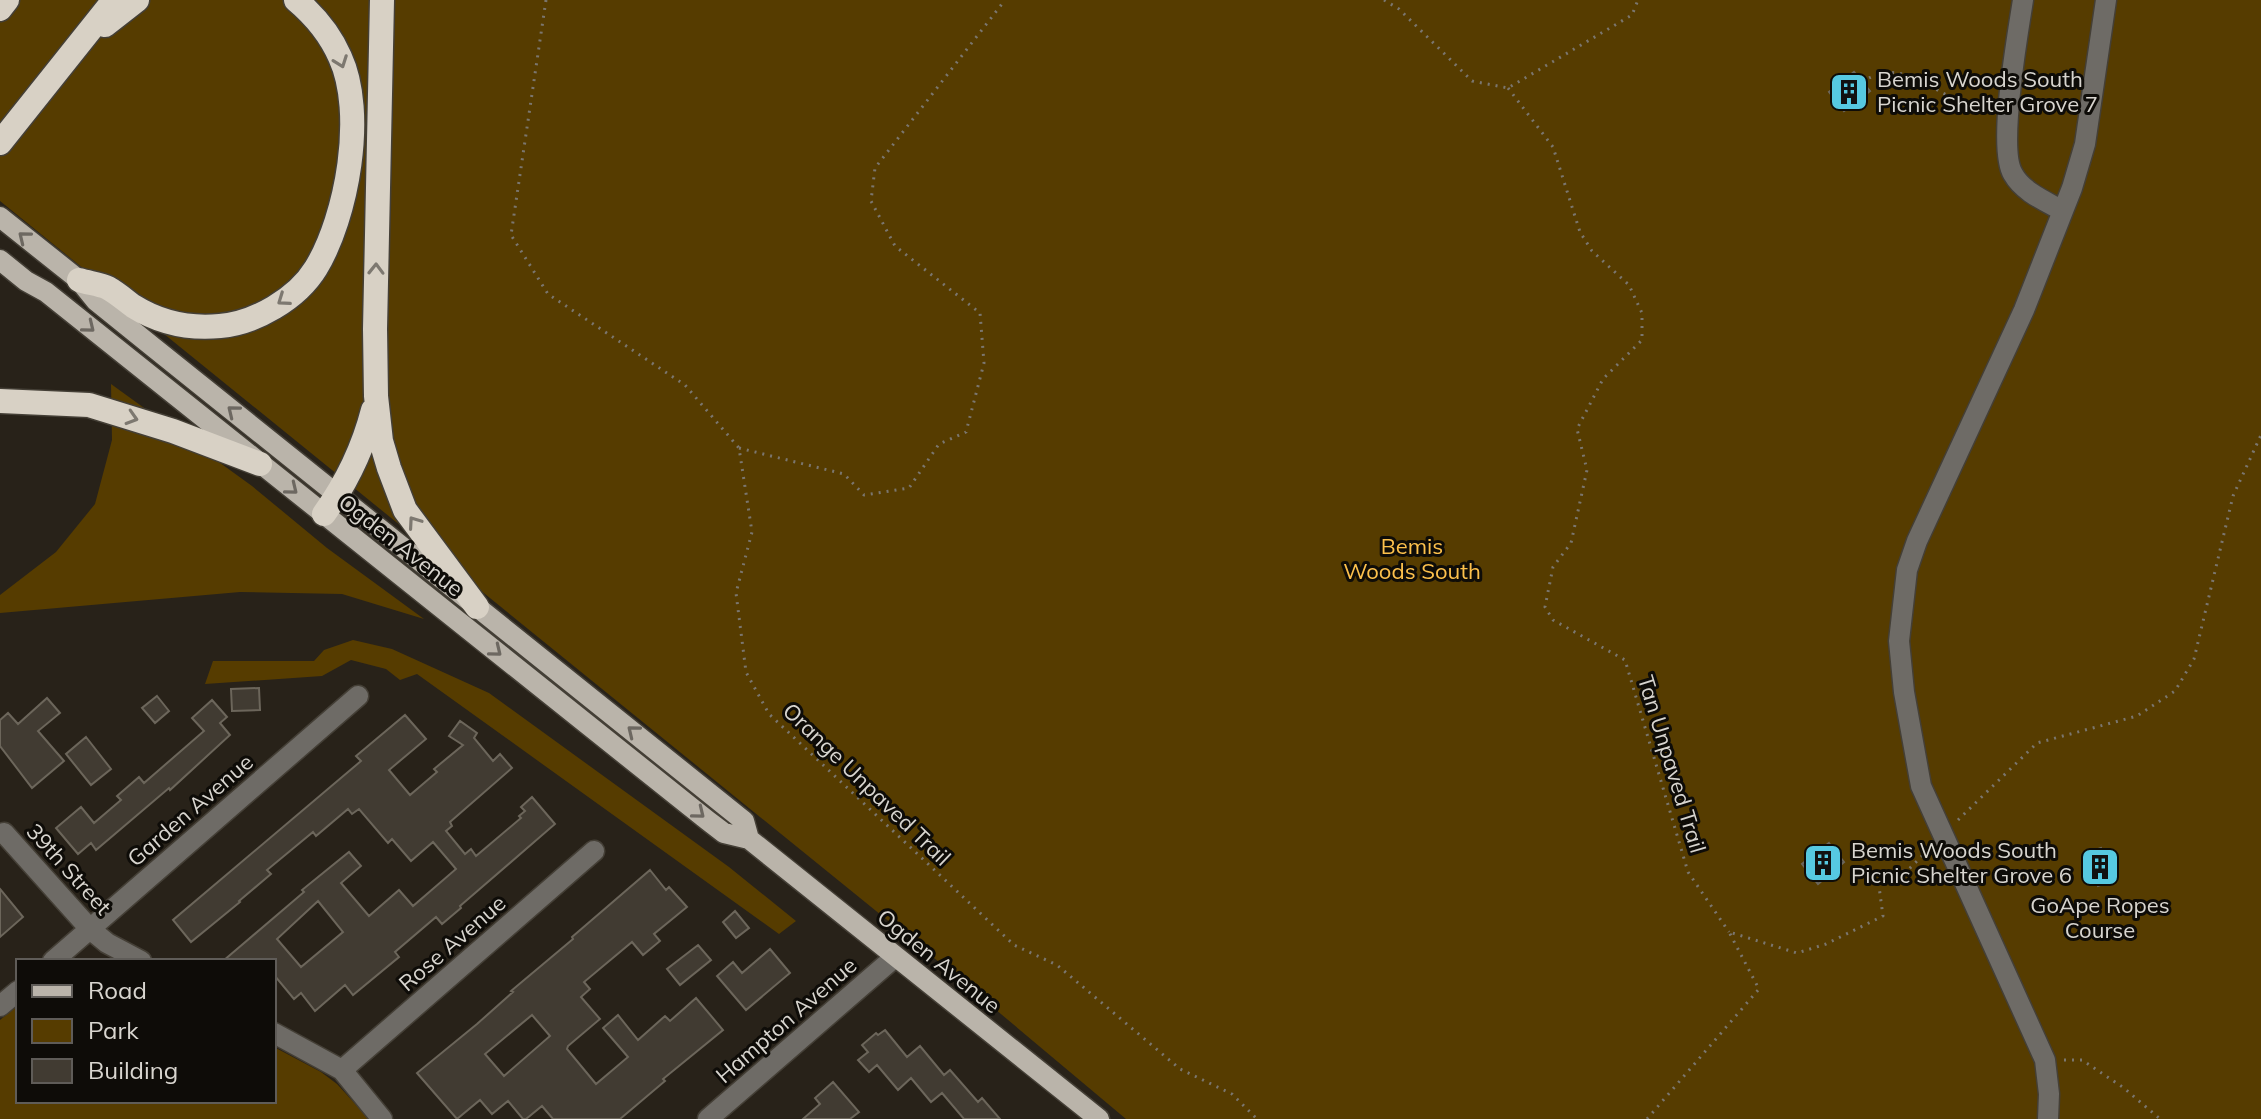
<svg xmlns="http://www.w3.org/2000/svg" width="2261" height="1119" viewBox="0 0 2261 1119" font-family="Mulish,sans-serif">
<rect width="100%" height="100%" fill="#282219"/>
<!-- green -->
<path fill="#563c00" d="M0 0H2261V1119H1126L939 962 0 201Z
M111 384 252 486 327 548 424 619 342 594 240 592 0 613V595L56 552 95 504 112 440Z
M353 640 392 649 489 693 729 867 796 921 779 934 417 674 400 680 386 669 351 660 322 676 205 684 213 661H314L324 650Z
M18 1005V1101H274V1047L321 1072 337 1084 369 1119H0V1020Z"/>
<!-- building -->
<path fill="#413b32" stroke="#6c665b" stroke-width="2" fill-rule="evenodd" d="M1854 72 1870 91 1844 111 1829 92Z
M259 688 260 710 232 711 231 689Z
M157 696 169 711 155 723 142 708Z
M47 698 60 713 38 731 64 761 32 788 0 746V720L8 713 18 724Z
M212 700 227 717 220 723 230 735 170 790 169 788 96 850 91 843 78 854 56 828 81 807 94 823 121 800 117 796 139 777 144 783 204 731 192 718Z
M405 715 426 739 389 770 410 795 437 772 434 769 463 745 449 736 460 721 477 733 474 738 493 761 500 754 512 768 450 822 452 826 446 831 465 854 471 849 476 856 521 818 519 816 525 811 521 807 532 797 555 824 460 906 461 908 442 924 436 917 395 952 399 957 353 995 345 985 315 1011 301 993 294 999 274 975V961H223L304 892 302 890 349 852 361 866 341 883 369 916 399 890 413 906 456 869 433 842 411 861 392 839 388 843 359 809 352 814 348 809 316 836 313 832 267 870 271 874 239 901 240 902 191 942 173 920 361 761 356 756ZM318 901 343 932 301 967 277 939Z
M86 737 111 769 91 785 66 754Z
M1829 843 1844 862 1818 884 1802 864Z
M2101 848 2114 880 2098 886 2086 853Z
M650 870 666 890 669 887 687 907 654 934 660 941 643 955 632 942 584 982 590 989 581 997 600 1019 568 1046 567 1049 596 1084 628 1057 603 1028 618 1015 638 1040 665 1016 670 1021 696 998 723 1030 663 1079 665 1081 620 1119H553L542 1106 526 1119H523L508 1101 492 1114 480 1100 457 1119 417 1073 477 1024 513 992 511 991 573 939 572 937ZM532 1015 550 1036 504 1076 485 1054Z
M0 889 23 917 0 937Z
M735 911 749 928 736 938 723 922Z
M698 945 711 960 680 985 667 969Z
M770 949 790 973 746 1010 717 976 733 962 742 973Z
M885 1030 907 1057 920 1046 944 1075 950 1070 978 1102 982 1098 1000 1119H964L942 1093 931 1102 911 1078 898 1090 877 1065 869 1072 858 1060 868 1052 862 1045 876 1033 878 1035Z
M833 1082 859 1112 850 1119H803L820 1104 815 1098Z"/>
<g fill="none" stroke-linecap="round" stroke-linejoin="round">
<defs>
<path id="minor" d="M2023 0C2018 33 1997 148 2013 174 2023 192 2045 201 2063 211
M4 833 90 929 107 943 141 961
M53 961 358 696
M0 1006 18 991
M274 1033 342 1070 382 1119
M342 1070 594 851
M708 1119 895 957
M2048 1119 2049 1094 2045 1060 1921 786 1904 692 1899 641 1907 570 1917 541 2024 310 2072 188 2085 144 2106 0"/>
<path id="major" d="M0 217 79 280 96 301 153 347 744 821 749 839
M0 260 26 281 46 292 707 820 724 833 749 839 1099 1119"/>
<path id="highway" d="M382 0 375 329 376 396 381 441 389 468 405 510 477 607
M0 9 7 0
M105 25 137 0
M0 143 114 0
M79 280C88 283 100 284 108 288 117 293 125 300 133 306 160 323 189 329 220 326 255 323 297 299 316 268 347 217 366 113 340 57 330 34 315 16 296 0
M0 401 89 405 173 431 260 464
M324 514C347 482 363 449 373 410"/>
</defs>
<!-- minor casing -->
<use href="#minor" stroke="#443f36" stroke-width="23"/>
<!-- major casing -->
<use href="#major" stroke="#443f36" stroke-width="23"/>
<!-- highway casing -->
<use href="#highway" stroke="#443f36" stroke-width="27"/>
<!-- path -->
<path stroke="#7b766e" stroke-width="3" stroke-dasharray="2 6" stroke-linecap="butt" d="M546 0 511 235 548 294 685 385 739 448 752 532 736 593 746 672 769 714 1014 945 1057 965 1180 1069 1232 1094 1257 1119
M1384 0 1399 9 1472 81 1508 88 1632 15 1638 0
M1862 82C1911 50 1939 110 1988 104
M1508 88 1553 147 1580 232 1592 251 1629 285 1642 313V340L1603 379 1577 429 1587 470 1571 543 1553 567 1545 607 1553 620 1625 660 1688 872 1729 932
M739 448 844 474 864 495 909 488 939 444 966 432 984 363 980 313 895 246 871 201 875 168 1005 0
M1958 820 2037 743 2137 716 2175 691 2194 659 2233 496 2261 435
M2064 1060H2082L2124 1088 2160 1119
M1647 1119 1759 989 1729 932 1797 953 1826 944 1883 916 1878 879 1909 869 1930 848"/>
<!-- minor -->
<use href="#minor" stroke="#6e6b66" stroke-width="20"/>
<!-- major -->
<use href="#major" stroke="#bab4aa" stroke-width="20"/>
<!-- highway -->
<use href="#highway" stroke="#d8d1c5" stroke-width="24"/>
</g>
<!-- one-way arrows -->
<defs><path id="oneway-chevron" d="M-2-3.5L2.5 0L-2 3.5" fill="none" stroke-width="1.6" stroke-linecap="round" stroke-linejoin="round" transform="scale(2)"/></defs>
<g stroke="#7d7870">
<use href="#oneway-chevron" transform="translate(341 62) rotate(70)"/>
<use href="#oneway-chevron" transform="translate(376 269) rotate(-89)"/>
<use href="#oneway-chevron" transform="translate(283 300) rotate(145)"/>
<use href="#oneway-chevron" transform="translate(132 418) rotate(17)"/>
<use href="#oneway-chevron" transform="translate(414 522) rotate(-125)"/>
</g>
<g stroke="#6d6861">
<use href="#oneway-chevron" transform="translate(24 237) rotate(-141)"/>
<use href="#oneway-chevron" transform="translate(89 327) rotate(39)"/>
<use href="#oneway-chevron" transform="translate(233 411) rotate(-141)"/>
<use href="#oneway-chevron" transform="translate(292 489) rotate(39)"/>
<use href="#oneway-chevron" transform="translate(496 651) rotate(39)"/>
<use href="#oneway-chevron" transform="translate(633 731) rotate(-141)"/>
<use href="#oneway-chevron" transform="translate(699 813) rotate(39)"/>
</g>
<!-- icons -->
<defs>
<symbol id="building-square" viewBox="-11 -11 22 22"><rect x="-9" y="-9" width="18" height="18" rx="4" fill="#56c9e1" stroke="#0e0c08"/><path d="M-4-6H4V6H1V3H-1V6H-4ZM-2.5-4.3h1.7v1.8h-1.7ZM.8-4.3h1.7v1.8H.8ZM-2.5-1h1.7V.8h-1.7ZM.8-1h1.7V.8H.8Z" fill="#111"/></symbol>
</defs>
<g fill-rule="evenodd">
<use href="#building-square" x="1827" y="70" width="44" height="44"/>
<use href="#building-square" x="1801" y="841" width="44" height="44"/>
<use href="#building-square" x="2078" y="845" width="44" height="44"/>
</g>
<g text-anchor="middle" stroke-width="6" stroke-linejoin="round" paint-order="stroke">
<!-- poi labels -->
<g font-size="22" fill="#d8d5cf" stroke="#0e0c08" text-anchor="start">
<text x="1877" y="87">Bemis Woods South<tspan x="1877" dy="25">Picnic Shelter Grove 7</tspan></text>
<text x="1851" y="858">Bemis Woods South<tspan x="1851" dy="25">Picnic Shelter Grove 6</tspan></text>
<text x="2100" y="913" text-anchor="middle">GoApe Ropes<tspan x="2100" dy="25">Course</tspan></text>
</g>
<!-- street labels -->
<g font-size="22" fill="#d8d5cf" stroke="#0e0c08">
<text transform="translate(401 545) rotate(38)" y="8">Ogden Avenue</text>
<text transform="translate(1672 764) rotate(73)" y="8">Tan Unpaved Trail</text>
<text transform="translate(867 784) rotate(44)" y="8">Orange Unpaved Trail</text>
<text transform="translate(190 810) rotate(-41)" y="8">Garden Avenue</text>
<text transform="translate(69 869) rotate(48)" y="8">39th Street</text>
<text transform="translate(452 943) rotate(-41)" y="8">Rose Avenue</text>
<text transform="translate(939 961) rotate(39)" y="8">Ogden Avenue</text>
<text transform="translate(786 1020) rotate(-41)" y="8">Hampton Avenue</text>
</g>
<!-- park labels -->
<g font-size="22" fill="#fdc14c" stroke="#0e0c08">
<text x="1412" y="554">Bemis<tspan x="1412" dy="25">Woods South</tspan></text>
</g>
</g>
<!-- legend -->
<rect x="16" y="959" width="260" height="144" fill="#0e0c08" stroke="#5f5c58" stroke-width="2"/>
<rect x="32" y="985" width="40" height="12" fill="#bab4aa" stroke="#5f5c58" stroke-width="2"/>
<text x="88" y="999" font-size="24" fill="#d8d5cf">Road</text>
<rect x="32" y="1019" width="40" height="24" fill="#563c00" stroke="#5f5c58" stroke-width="2"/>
<text x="88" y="1039" font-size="24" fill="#d8d5cf">Park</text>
<rect x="32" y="1059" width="40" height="24" fill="#413b32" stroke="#5f5c58" stroke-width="2"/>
<text x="88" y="1079" font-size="24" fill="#d8d5cf">Building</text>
</svg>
